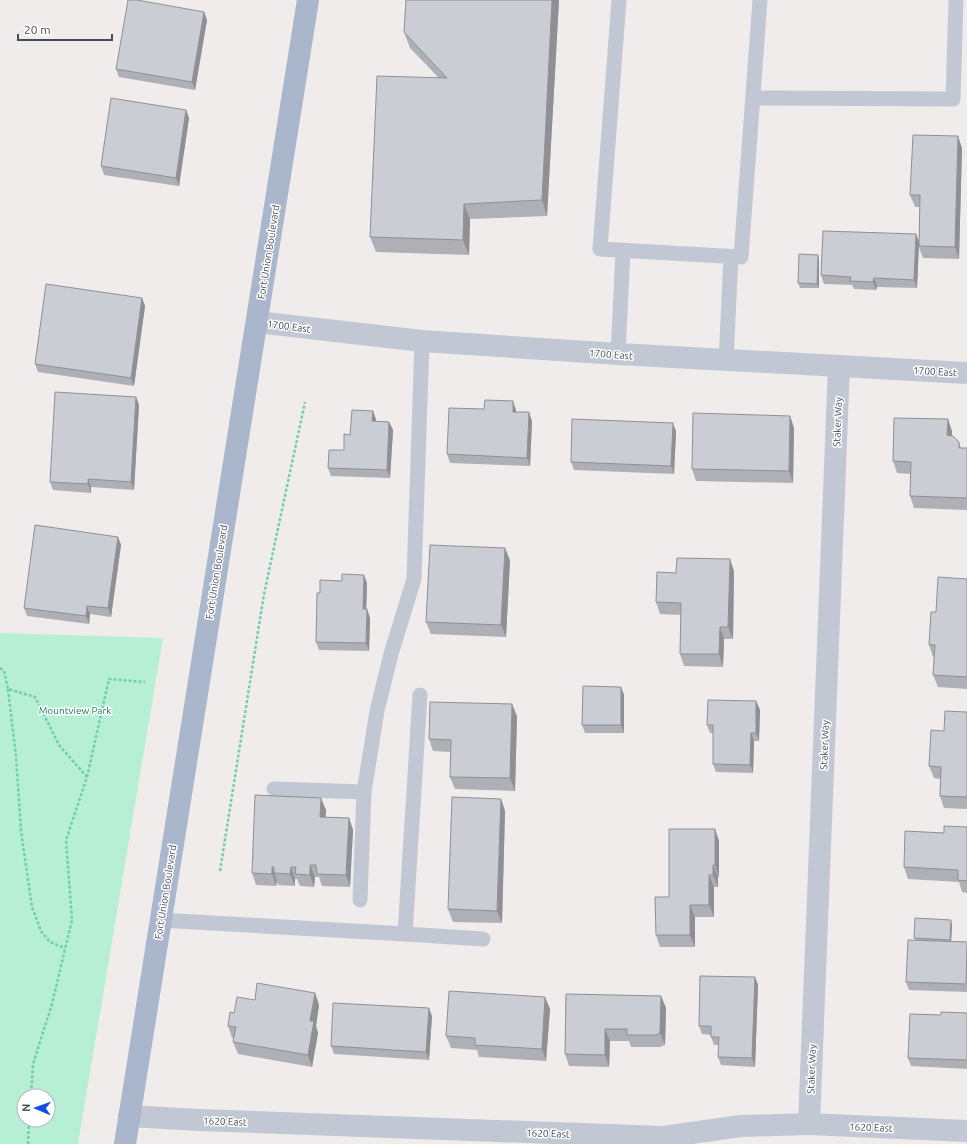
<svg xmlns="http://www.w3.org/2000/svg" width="967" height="1144" viewBox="0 0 967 1144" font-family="Ubuntu,sans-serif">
<rect width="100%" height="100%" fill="#efeceb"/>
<!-- green -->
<path fill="#b7efd5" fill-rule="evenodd" d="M0 633 163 638 78 1144H0ZM24 1096H48V1120H24Z"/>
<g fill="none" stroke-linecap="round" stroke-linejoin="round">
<!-- path -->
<path stroke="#6fcead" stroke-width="2.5" stroke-dasharray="3 2" stroke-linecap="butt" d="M0 668 4 671 8 689 35 697 59 745 87 777 66 840 72 920 52 1004 33 1064 31 1096
M8 689 16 756 21 831 32 907 41 931 50 942 65 948
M87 777 109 679 145 682
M220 871 264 594 305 402
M28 1144 29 1120"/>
<!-- lane -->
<path stroke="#c1c8d4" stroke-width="15" d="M619 0 600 249 741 257 760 0
M753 98 953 99 956 0
M618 354 623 251
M726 361 731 257
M274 789 364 792
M360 900 364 792 377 711 391 654 414 579 422 341
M160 920 405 934 420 695
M405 934 483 939"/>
<!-- street -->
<path stroke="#c1c8d4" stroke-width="22" d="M257 322 422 341 618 354 967 373
M129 1116 199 1120 663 1137 741 1126 809 1124 967 1131
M809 1124 839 366"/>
<!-- primary -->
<path stroke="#aab6cc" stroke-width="22" d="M125 1144 308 0"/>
</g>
<!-- wall -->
<path fill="#afb0b6" d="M559 0 547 216 470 219 469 255 376 252 370 237 438 77 410 48 404 32Z
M204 12 207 20 195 90 119 77 116 69Z
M186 110 189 118 179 186 104 175 101 166Z
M962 148 959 259 923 258 919 247 917 288 877 287 876 290 854 289 852 285 824 284 821 275 916 234 919 242 920 207H915L910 195Z
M819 259V288H800L798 283Z
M142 298 145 306 134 386 38 372 35 364Z
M136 397 139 405 134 490 91 487V493L53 490 50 482Z
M484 409 516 410V412L532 421 530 466 450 463 447 454Z
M373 411 376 421 389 422 393 430 390 478 331 476 328 468 344 450 350 435Z
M790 416 794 428 793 483 696 481 692 469Z
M676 431 674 474 574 470 571 462Z
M952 431V436L959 442 961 448H967V510L914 508 910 496 911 474 897 473 893 461Z
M118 537 121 545 111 617 90 614 89 624 27 616 24 608Z
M510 560 506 637 431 634 426 622Z
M734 571 733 639H724L723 667 684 666 680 654 681 615 660 614 656 602 676 573Z
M967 579V689L938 687 933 675 934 657H933L929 645 936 612Z
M367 583 366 609H367L370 618 369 651 319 650 316 642 320 593Z
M621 687 624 695V733H585L582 725Z
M756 701 760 710 759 741H754L753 773 716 772 713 764V733H710L707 725Z
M967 712V809L944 808 940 796V779L934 778 929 766 944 731Z
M517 716 515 791 455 789 450 777 451 752 433 751 429 739Z
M501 799 505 811 502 923 453 922 448 909Z
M326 810 325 817 349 818 353 830 350 887 322 886 319 877H315L314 887 300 886 297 879H295V886L278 885 277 881 276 886 256 885 252 873Z
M967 827V893L962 892 959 882 908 879 904 867 944 833Z
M715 829 719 841V877H718V887H714V917H695V947H660L656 935 669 897Z
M952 925 951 941 967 942V992L909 990 906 982 915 940 914 938Z
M755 977 758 985 755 1067 721 1065 718 1057V1045H714L711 1037V1035L702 1034 699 1026Z
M315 993 319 1005 316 1026 318 1033 312 1067 238 1054 233 1042 234 1038H232L228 1026 234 1013 255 1000Z
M566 994 661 996 666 1008 665 1045 660 1047H631L629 1041H610L609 1067 569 1066 565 1054Z
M545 997 550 1009 546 1061 479 1057 477 1050 451 1048 446 1036Z
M967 1013V1069L911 1066 908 1058 941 1015Z
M432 1016 429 1060 334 1054 331 1046Z"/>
<!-- shaded-wall -->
<path fill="#8e9094" d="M552 0H559L547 216 542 200Z
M204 12 207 20 195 90 192 82Z
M186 110 189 118 179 186 176 178Z
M958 136 962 148 959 259 955 247Z
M464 204 470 219 469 255 463 240Z
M916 234 919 242 917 288 914 280Z
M818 255 819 259V288L817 284Z
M874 278 877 287 876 290 873 282Z
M142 298 145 306 134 386 131 378Z
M136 397 139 405 134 490 131 482Z
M513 401 516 410V420L513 412Z
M373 411 376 419 375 429 372 421Z
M529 412 532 421 530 466 527 458Z
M790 416 794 428 793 483 789 471Z
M948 419 952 431 951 448 947 435Z
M389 422 393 430 390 478 387 470Z
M673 423 676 431 674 474 671 466Z
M88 479 91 487V493L88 484Z
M118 537 121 545 111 617 108 608Z
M505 548 510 560 506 637 501 625Z
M730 559 734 571 733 639 728 627Z
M364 575 367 583 366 618 363 609Z
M87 606 90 614 89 624 86 616Z
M367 609 370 618 369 651 366 643Z
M720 627 724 639 723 667 719 654Z
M621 687 624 695V733L621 725Z
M756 701 760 710 759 741 756 733Z
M512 704 517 716 515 791 510 778Z
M751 733 754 741 753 773 750 765Z
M321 798 326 810 325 829 320 817Z
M501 799 505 811 502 923 497 911Z
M349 818 353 830 350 887 346 875Z
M715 829 719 841V877L715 865Z
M310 865 315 877 314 887 310 875Z
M713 865 718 877V887L713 875Z
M272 867 277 881 276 886 272 874Z
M291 867 295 879V886L290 874Z
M709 875 714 887V917L709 905Z
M690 905 695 917V947L690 935Z
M951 920 952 925 951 944 950 940Z
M755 977 758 985 755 1067 752 1058Z
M315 993 319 1005 316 1026 318 1033 312 1067 308 1055 310 1021Z
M661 996 666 1008 665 1045 660 1033Z
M545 997 550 1009 546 1061 542 1049Z
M429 1008 432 1016 429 1060 426 1052Z
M605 1029 610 1041 609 1067 605 1055Z"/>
<!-- building -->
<path fill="#cbcdd4" stroke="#8e9094" d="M128 0H137L204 12 192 82 116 69Z
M406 0H552L542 200 464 204 463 240 370 237 377 76 447 78 404 32Z
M111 98 186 110 176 178 101 166Z
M913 135 958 136 955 247 919 246 920 195H910Z
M823 231 916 234 914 280 874 278 873 282 850 281 851 277 821 275Z
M799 254 818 255 817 284 798 283Z
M46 284 142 298 131 378 35 364Z
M55 392 136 397 131 482 88 479V484L50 482Z
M485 400 513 401V412H529L527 458 447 454 449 408 484 409Z
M352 410 373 411 372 421 389 422 387 470 328 468 329 450H344V434L350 435Z
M693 413 790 416 789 471 692 469Z
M894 418 948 419 947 435 953 436 959 442V448H967V498L910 496 911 462 893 461Z
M572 419 673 423 671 466 571 462Z
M35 525 118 537 108 608 87 606 86 616 24 608Z
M430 545 505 548 501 625 426 622Z
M677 558 730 559 728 627H720L719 654H680L681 603 656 602 657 572 676 573Z
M342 574 364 575 363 609H367L366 643 316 642 317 593H320V580L342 581Z
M938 577 967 579V677L933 675 935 645H929L931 612H936Z
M583 686 621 687V725H582Z
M708 700 756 701V733H751L750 765 713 764V725H707Z
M430 702 512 704 510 778 450 777 451 740 429 739Z
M945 711 967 712V797L940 796 941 767 929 766 931 730 944 731Z
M255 795 321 798 320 817 349 818 346 875 317 874 316 865H310V875L295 874 296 867H291L290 874 274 873V867H272V874L252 873Z
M452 797 501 799 497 911 448 909Z
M944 826 967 827V881L958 880V870L904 867 905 831 944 833Z
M669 829H715V865H713V875H709V905H690V935H656L655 897H669Z
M915 918 951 920 950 940 914 938Z
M908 940 967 942 966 984 906 982Z
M700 976 755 977 752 1058 718 1057 719 1037H711V1026H699Z
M257 983 315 993 310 1021H314L308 1055 233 1042 236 1027 228 1026 230 1012 234 1013 237 997 255 1000Z
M449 991 545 997 542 1049 475 1045V1038L446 1036Z
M566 994 661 996 660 1033 656 1035H627V1029H605V1055L565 1054Z
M333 1003 429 1008 426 1052 331 1046Z
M941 1012 967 1013V1060L908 1058 910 1014 941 1015Z"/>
<g text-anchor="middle" stroke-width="3" stroke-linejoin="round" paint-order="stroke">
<!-- street labels -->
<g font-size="10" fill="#444c59" stroke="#fff">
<text transform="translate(268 252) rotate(-81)" y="4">Fort Union Boulevard</text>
<text transform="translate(289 326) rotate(7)" y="4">1700 East</text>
<text transform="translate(611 354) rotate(4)" y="4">1700 East</text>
<text transform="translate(935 371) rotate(3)" y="4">1700 East</text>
<text transform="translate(837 422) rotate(-88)" y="4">Staker Way</text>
<text transform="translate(216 572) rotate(-81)" y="4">Fort Union Boulevard</text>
<text transform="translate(824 745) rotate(-88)" y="4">Staker Way</text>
<text transform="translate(165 892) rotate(-81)" y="4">Fort Union Boulevard</text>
<text transform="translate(811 1069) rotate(-88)" y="4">Staker Way</text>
<text transform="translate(225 1121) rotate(2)" y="4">1620 East</text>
<text transform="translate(871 1127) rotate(2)" y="4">1620 East</text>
<text transform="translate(548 1133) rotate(2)" y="4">1620 East</text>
</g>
<!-- park labels -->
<g font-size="10" fill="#147c57" stroke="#fff">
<text x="75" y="714">Mountview Park</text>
</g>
</g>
<!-- north arrow -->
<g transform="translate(36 1108) rotate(272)"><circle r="19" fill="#ffffff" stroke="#b4b7bd"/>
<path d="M0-3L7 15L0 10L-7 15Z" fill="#134ee1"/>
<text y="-6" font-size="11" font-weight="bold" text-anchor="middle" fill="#444c59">N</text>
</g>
<!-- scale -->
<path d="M18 34v6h94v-6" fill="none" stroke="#444c59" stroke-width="2"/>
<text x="24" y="34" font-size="12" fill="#444c59" stroke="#ffffff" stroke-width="3" paint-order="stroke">20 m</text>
</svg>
